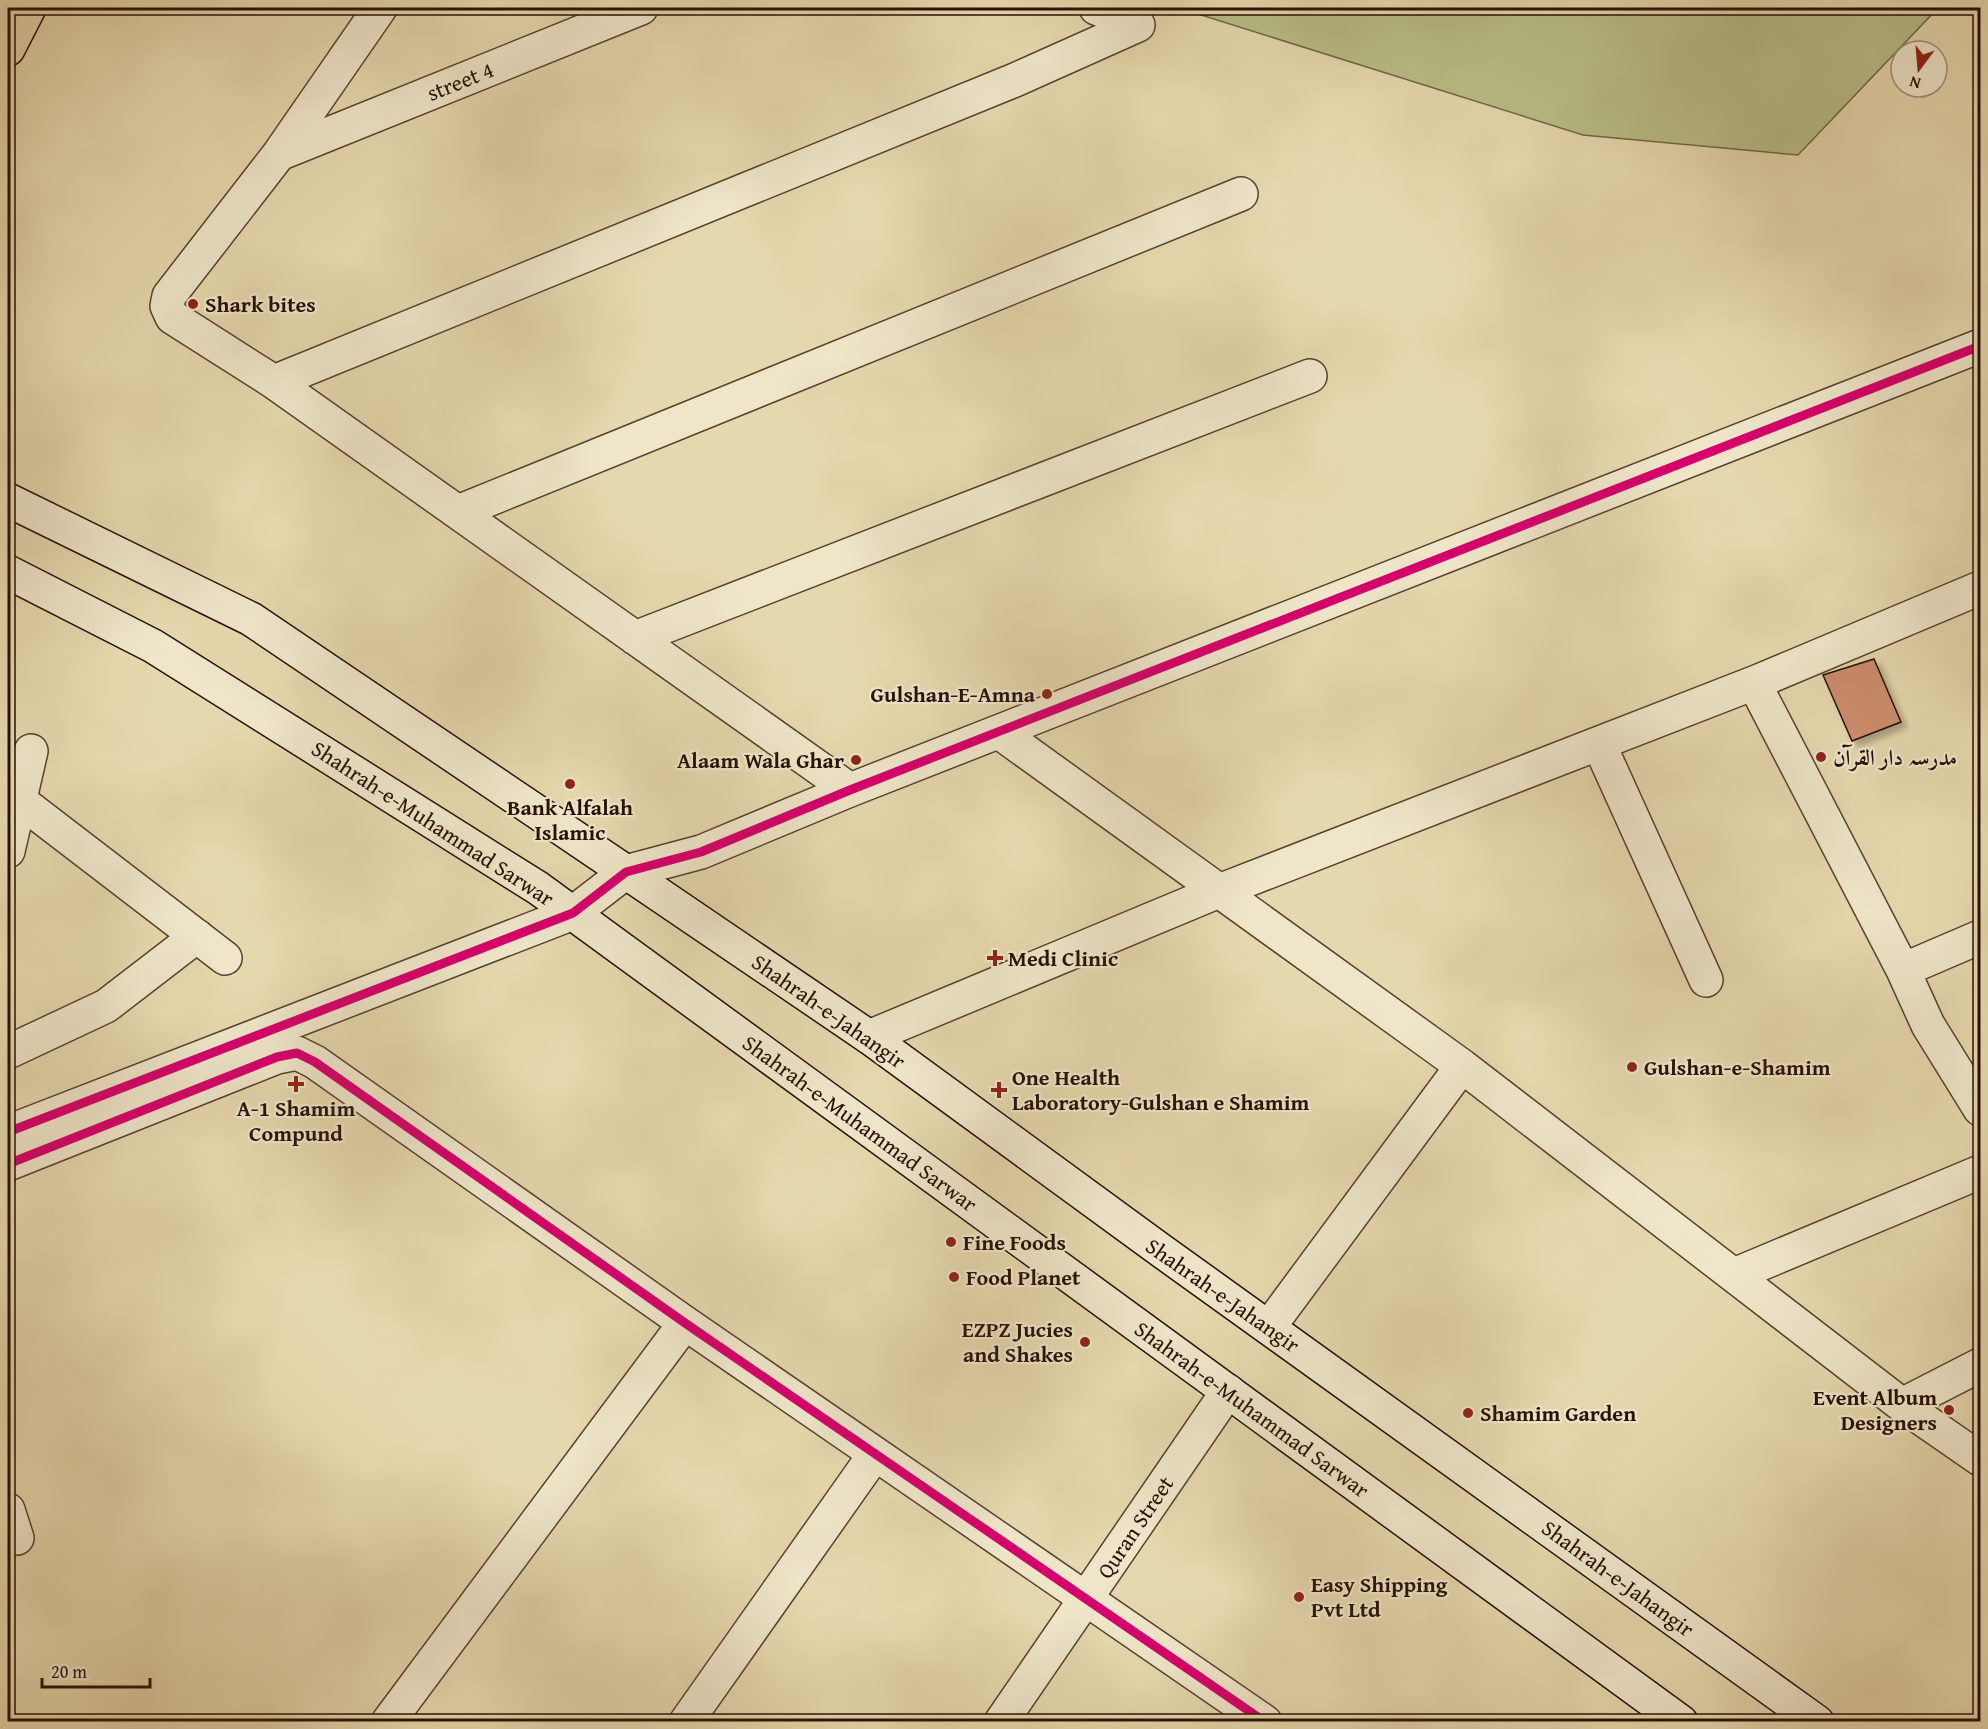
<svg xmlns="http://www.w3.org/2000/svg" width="1988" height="1729" viewBox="0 0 1988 1729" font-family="'Gentium Book Plus',Amiri,serif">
<defs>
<filter id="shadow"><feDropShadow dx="5.5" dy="5.5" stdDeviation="3" flood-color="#0004"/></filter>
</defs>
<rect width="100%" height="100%" fill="#e6d8ae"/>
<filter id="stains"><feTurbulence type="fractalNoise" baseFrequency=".00333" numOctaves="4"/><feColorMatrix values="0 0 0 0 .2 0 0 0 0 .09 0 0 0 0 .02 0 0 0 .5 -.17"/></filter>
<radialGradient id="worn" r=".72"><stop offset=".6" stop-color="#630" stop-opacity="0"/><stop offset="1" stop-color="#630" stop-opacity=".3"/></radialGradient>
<!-- green -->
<path fill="#b9be88" stroke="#706746" stroke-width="1.5" d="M1179 8H1938L1798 155 1583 135Z"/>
<!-- building -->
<path fill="#cc8d6d" stroke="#271005" stroke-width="1.5" filter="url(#shadow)" d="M1874 659 1901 722 1852 741 1823 675Z"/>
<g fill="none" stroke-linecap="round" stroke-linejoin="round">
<defs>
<path id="minor" d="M380 8 279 154 169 296 167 306 172 317 274 382 850 790
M1096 8 1138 25
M279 154 641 8
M274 382 1015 80 1138 25
M458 512 1241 194
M635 638 1310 376
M1754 683 1903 970 1928 1025 1980 1109
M999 732 1462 1066 1902 1405 1980 1459
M1599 744 1706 980
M19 800 225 958
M8 851 31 751
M1903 970 1980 937
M869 1037 1219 891 1754 683 1980 588
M8 1052 106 1006 197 936
M8 1132 573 913 626 872 701 852 850 790 1980 346
M8 1164 277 1057 297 1053 315 1062 685 1323 1265 1722
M1734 1275 1980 1172
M1269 1327 1462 1066
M1902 1405 1980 1365
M8 1510 17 1538
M388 1722 685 1323
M686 1722 875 1454"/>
<path id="tertiary" d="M1001 1722 1228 1391"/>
<path id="secondary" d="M8 500 251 619 626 872 869 1037 1159 1249 1817 1722
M8 572 153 646 538 888 1681 1722"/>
<path id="motorway" d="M8 49 29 8"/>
</defs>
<!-- minor casing -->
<use href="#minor" stroke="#57422f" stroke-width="36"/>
<!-- tertiary casing -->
<use href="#tertiary" stroke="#57422f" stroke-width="36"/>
<!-- secondary casing -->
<use href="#secondary" stroke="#271005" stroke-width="36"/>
<!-- motorway casing -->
<use href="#motorway" stroke="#271005" stroke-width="36"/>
<!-- minor -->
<use href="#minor" stroke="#efe6ca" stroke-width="33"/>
<!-- tertiary -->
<use href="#tertiary" stroke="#efe6ca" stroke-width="33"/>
<!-- secondary -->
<use href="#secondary" stroke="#efe6ca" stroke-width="33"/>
<!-- motorway -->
<use href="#motorway" stroke="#e6d8ae" stroke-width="33"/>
<defs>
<path id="cycleway" d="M8 1132 573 913 626 872 701 852 850 790 1980 346
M8 1164 277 1057 297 1053 315 1062 685 1323 1265 1722"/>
</defs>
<!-- cycleway casing -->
<use href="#cycleway" stroke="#efe6ca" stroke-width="13"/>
<!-- cycleway -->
<use href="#cycleway" stroke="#d6006c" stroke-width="9"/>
</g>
<!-- markers -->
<g fill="#8f2418" stroke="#efe6ca" stroke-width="2">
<circle cx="193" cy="304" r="6"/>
<circle cx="1047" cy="694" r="6"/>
<circle cx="1821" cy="757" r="6"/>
<circle cx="856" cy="760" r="6"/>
<circle cx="570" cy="784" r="6"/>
<path d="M992 949h6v6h6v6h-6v6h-6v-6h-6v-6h6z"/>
<circle cx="1632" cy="1067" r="6"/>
<path d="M293 1075h6v6h6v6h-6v6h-6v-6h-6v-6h6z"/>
<path d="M996 1081h6v6h6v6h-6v6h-6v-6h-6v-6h6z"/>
<circle cx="951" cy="1242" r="6"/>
<circle cx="954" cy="1277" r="6"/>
<circle cx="1085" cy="1342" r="6"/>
<circle cx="1949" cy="1410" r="6"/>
<circle cx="1468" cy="1413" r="6"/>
<circle cx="1299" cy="1597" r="6"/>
</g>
<g text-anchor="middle" stroke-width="4.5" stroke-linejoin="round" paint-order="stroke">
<!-- street labels -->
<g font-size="22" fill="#271005" stroke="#efe6ca">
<text transform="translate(460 81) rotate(-22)" y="8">street 4</text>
<text transform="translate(433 823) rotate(33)" y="8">Shahrah-e-Muhammad Sarwar</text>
<text transform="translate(829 1011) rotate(35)" y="8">Shahrah-e-Jahangir</text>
<text transform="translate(860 1123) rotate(36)" y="8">Shahrah-e-Muhammad Sarwar</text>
<text transform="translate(1223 1295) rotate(35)" y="8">Shahrah-e-Jahangir</text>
<text transform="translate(1252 1409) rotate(36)" y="8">Shahrah-e-Muhammad Sarwar</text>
<text transform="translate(1135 1527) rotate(-56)" y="8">Quran Street</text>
<text transform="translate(1618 1578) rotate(36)" y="8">Shahrah-e-Jahangir</text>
</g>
<!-- poi labels -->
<g font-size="22" font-weight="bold" fill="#271005" stroke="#efe6ca" text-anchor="start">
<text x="205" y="312">Shark bites</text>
<text x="1035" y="702" text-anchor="end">Gulshan-E-Amna</text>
<text x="1833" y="765">مدرسہ دار القرآن</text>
<text x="844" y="768" text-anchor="end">Alaam Wala Ghar</text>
<text x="570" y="815" text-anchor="middle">Bank Alfalah<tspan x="570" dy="25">Islamic</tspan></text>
<text x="1008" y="966">Medi Clinic</text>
<text x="1644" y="1075">Gulshan-e-Shamim</text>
<text x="1012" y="1085">One Health<tspan x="1012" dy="25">Laboratory-Gulshan e Shamim</tspan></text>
<text x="296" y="1116" text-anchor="middle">A-1 Shamim<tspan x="296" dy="25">Compund</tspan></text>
<text x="963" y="1250">Fine Foods</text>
<text x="966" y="1285">Food Planet</text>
<text x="1073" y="1337" text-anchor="end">EZPZ Jucies<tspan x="1073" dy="25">and Shakes</tspan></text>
<text x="1937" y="1405" text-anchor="end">Event Album<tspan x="1937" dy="25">Designers</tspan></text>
<text x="1480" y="1421">Shamim Garden</text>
<text x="1311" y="1592">Easy Shipping<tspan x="1311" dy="25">Pvt Ltd</tspan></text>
</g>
</g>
<!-- margin -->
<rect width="1988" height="1729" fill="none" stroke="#e6d8ae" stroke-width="30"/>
<rect x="9" y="9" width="1970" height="1711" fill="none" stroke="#271005" stroke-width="3"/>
<rect x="15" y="15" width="1958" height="1699" fill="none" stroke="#271005" stroke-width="1.5"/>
<!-- north arrow -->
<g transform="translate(1919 69) rotate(196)"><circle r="28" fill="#efe6ca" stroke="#9f907b" stroke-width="1.5"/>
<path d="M0-4.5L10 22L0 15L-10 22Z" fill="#8f2418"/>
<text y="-9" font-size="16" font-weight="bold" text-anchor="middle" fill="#271005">N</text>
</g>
<!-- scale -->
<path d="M42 1678v9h108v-9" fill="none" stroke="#271005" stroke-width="3"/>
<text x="51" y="1678" font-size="18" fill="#271005" stroke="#efe6ca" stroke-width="4.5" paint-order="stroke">20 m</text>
<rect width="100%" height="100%" filter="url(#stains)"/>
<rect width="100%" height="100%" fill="url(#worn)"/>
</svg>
